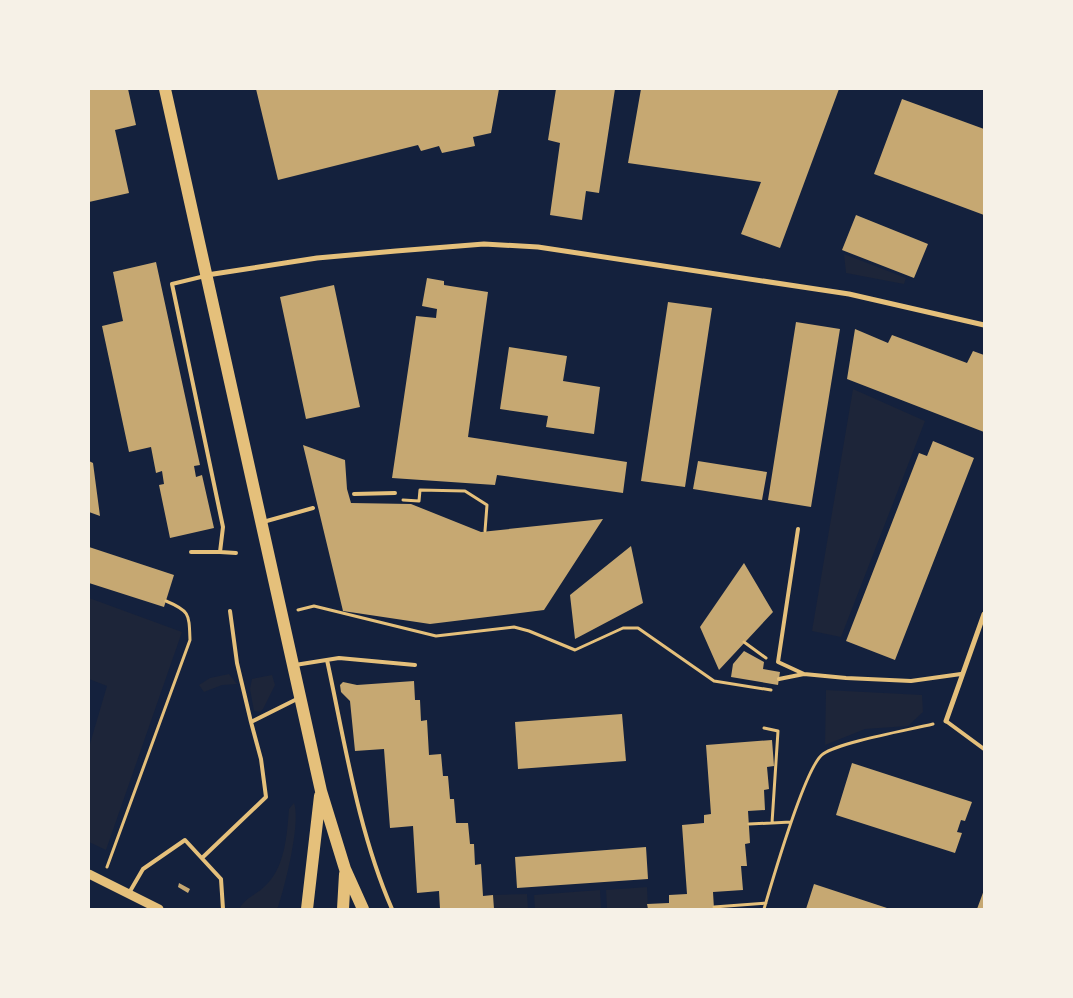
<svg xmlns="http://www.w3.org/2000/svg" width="1073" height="998" viewBox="0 0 1073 998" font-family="Arial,sans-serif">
<rect width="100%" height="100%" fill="#14213d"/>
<!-- green -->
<path fill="#1d2539" d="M844 254 906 278 904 284 846 273Z
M853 389 925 421 841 637 812 631Z
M89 598 182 632 106 850 89 842V747L107 686 89 679Z
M229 674 237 684 222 685 204 692 199 685 210 678Z
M272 675 275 685 263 709 260 712 254 711 250 689 252 679Z
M826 690 922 695 923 712 908 726 865 729 825 745Z
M294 803C301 823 285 886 278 907L276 909H239C247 896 255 896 265 886 285 868 287 835 289 809Z
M647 887 648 909H607L606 890Z
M600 890 601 909H535L534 895Z
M527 894 528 909H494L493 895Z"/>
<!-- building -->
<path fill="#c6a872" d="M89 89H128L136 125 115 130 129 193 89 202Z
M256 89H499L491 133 473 137 475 146 442 153 439 146 421 151 418 145 278 180Z
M556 89H615L599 193 586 191 582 220 550 215 560 143 548 140Z
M641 89H839L780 248 741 234 761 182 628 163Z
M902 99 984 129V215L874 174Z
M856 215 928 244 914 278 842 250Z
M156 262 200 465 194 466 196 477 202 475 214 528 170 538 159 485 164 484 162 471 156 473 151 447 129 452 102 326 123 321 113 272Z
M427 278 444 281V285L488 292 468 437 627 462 623 493 497 475 495 485 392 478 416 316 436 318 437 309 422 306Z
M334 285 360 407 306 419 280 297Z
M668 302 712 308 685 487 641 481Z
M796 322 840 329 811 507 768 500Z
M855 329 888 343 892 335 967 363 973 351 984 355V432L847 379Z
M509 347 567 356 563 381 600 387 594 434 546 427 548 416 500 409Z
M933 441 974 458 895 660 846 641 919 453 927 456Z
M303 445 345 460 347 489 351 503 411 504 481 532 603 519 544 610 430 624 343 611Z
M89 461 93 463 100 516 89 512Z
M698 461 767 472 762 500 693 489Z
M631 546 643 603 575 639 570 595Z
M89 547 174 575 164 607 89 583Z
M744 563 773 612 719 670 700 627Z
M744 651 764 662 763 669 780 672 778 685 731 677 733 664Z
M414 681 415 700H420L421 721 427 720 429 755 441 754 443 776H448L450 799H454L456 823H468L470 844H474L475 865 481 864 483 896 493 895 494 909H440L439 891 417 893 413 826 390 828 384 749 355 751 350 701 341 692 340 685 343 682 357 685Z
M622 714 626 761 518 769 515 722Z
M772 740 774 766 767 767 769 789 764 790 765 810 748 811 750 843 745 844 747 866H741L743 890 713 892 714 909H648L647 904 669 903V895L687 894 682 825 704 823V815L711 814 706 745Z
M852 763 972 802 965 821 961 820 957 832 962 833 955 853 836 815Z
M646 847 648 879 517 888 515 857Z
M179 883 190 889 188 893 178 887Z
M814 884 890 909H806Z
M984 890V909H977Z"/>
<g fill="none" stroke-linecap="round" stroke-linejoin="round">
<!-- path -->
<path stroke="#e5c07b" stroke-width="3" d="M403 500 419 501 420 490 465 491 487 505 485 531
M298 610 314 606 436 636 514 627 529 631 575 650 623 628H638L714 681 771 690
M744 642 766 658
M764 728 778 731 772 823
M749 824 791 822
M107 867 190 640C189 614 190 611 166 601
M714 907 766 903
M764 909C772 882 805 766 823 754 840 742 909 730 933 724"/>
<!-- service -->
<path stroke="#e5c07b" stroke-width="4" d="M205 276 172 284 223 527 220 552 236 553
M354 494 395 493
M263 522 313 508
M798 529 778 662 804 674 846 678 911 681 961 674
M191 552H220
M230 611 237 663 251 722
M327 660C345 743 358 831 392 909
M295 665 339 658 415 665
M779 679 804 674
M946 721 984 749
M202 858 266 797 261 759 251 722 299 698
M129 893 143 869 185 840 221 879 223 909"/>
<!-- minor -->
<path stroke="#e5c07b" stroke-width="5" d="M207 275 317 258 396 251 484 244 538 247 849 294 984 325
M946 721 984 614"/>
<!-- tertiary -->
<path stroke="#e5c07b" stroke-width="9" d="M89 874 159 909"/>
<!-- primary -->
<path stroke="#e5c07b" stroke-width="12" d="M165 89 321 791 345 869 363 909
M307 909 320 796
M343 909 345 874"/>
</g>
<!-- border -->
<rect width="1073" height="998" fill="none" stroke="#f6f1e7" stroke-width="180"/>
</svg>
